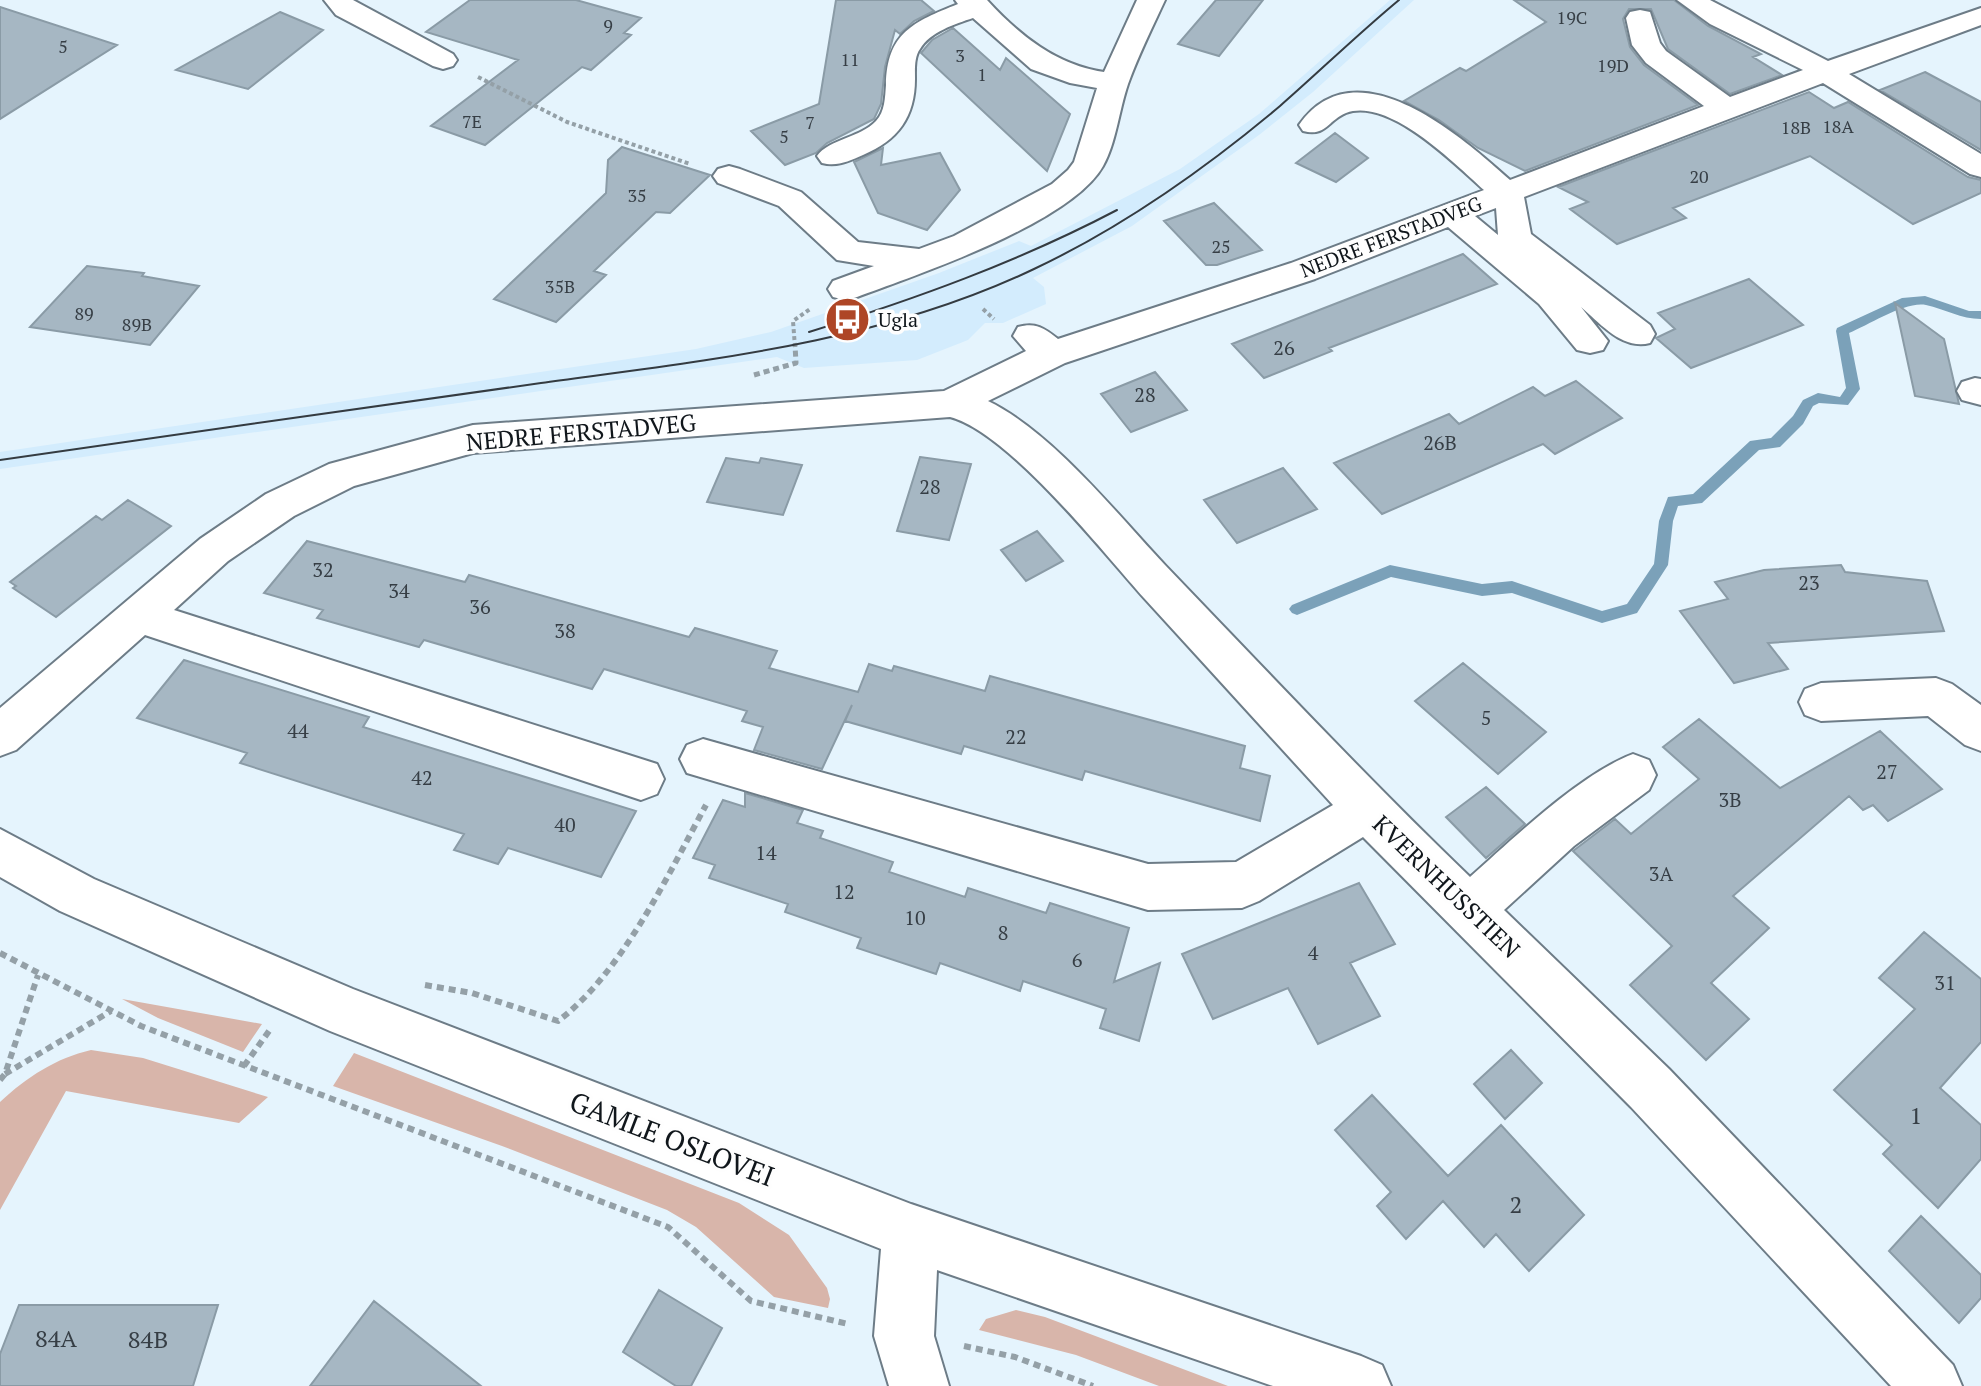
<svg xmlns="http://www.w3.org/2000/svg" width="1981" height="1386" viewBox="0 0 1981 1386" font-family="'PT Serif',serif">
<rect width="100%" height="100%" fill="#e5f4fd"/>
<!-- built -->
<path fill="#d3ecfd" d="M1390 0H1414L1313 92 1259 135 1132 226 1033 278 1044 287 1046 304 1003 323H985L968 340 917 360 804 368 777 357 0 469V452L696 349 771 332 939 273 1019 241 1031 246 1180 169 1259 114Z"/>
<!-- green -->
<path fill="#d8b5aa" d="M122 999 262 1024 243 1052 158 1018Z
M91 1050 143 1058 268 1097 239 1123 66 1091 0 1210V1102C27 1077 56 1058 91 1050Z
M354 1053 739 1203 789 1235 827 1288 830 1299 828 1308 774 1297 696 1227 667 1210 502 1146 333 1086Z
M1016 1310 1045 1317 1228 1386H1159L1076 1355 979 1330 986 1319Z"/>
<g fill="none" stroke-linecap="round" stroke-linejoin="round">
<!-- stream -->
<path fill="#7ba1b9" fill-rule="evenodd" d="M1925 296 1969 311H1981V319C1961 319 1945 309 1926 305 1905 301 1869 325 1849 333L1860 389 1848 405 1819 403 1813 406 1803 424 1780 447 1759 450 1702 503 1678 506 1673 521 1668 565 1637 613 1602 623 1512 593 1482 596 1391 577 1297 615 1292 613 1289 609 1292 605 1390 565 1482 584 1512 581 1602 611 1627 604 1654 564 1659 521 1668 497 1693 494 1750 441 1771 438 1793 416 1803 400 1818 393 1840 397 1846 388 1836 331 1837 328 1902 298Z"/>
</g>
<!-- building -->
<path fill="#a6b7c3" stroke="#8a9ba6" stroke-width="2" d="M470 0H576L641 18 624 33 631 35 591 70 582 67 485 145 431 126 518 60 426 32Z
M836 0H921L934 11 914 21 900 34 895 30 885 67 881 104 874 119 827 143 816 153 785 165 751 131 819 104Z
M1216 0H1263L1219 56 1178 44Z
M1514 0H1674L1708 26 1761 54 1753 57 1782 75 1730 94 1668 49 1651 9H1629L1623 19 1630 47 1644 65 1698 105 1525 171 1478 148 1439 120 1404 101 1460 68 1466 71 1546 22Z
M0 7 117 45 0 119Z
M280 12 323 30 248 89 176 70Z
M953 28 1000 70 1006 58 1070 114 1047 171 921 53 932 40Z
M1925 72 1981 102V150L1880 90Z
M1809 92 1834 108 1848 102 1968 177 1981 180V193L1913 224 1810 156 1673 208 1686 218 1617 244 1570 209 1588 202 1558 187Z
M1335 133 1368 158 1336 182 1296 163Z
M622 147 710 175 670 213 656 212 594 271 606 275 556 322 494 299 606 193 608 160Z
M883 148 881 165 940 153 960 190 927 230 878 213 854 162Z
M1214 203 1262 250 1217 265H1206L1164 221Z
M1463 254 1497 284 1329 348 1332 351 1264 378 1232 344Z
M87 266 144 273 142 276 199 286 150 345 30 327Z
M1749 279 1803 325 1691 368 1656 338 1675 329 1658 313Z
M1895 303 1944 339 1959 404 1915 396Z
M1155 372 1187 410 1131 432 1101 394Z
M1576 381 1622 418 1555 454 1543 444 1382 514 1334 463 1449 414 1459 424 1533 387 1545 396Z
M920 457 971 464 949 540 897 531Z
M726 458 759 463 761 458 802 465 783 515 707 502Z
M1283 468 1317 509 1237 543 1204 500Z
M128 500 171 526 56 617 13 588 16 586 10 582 96 516 102 520Z
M1037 531 1063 561 1026 581 1001 550Z
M307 541 465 582 469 575 689 637 695 628 777 651 769 668 858 692 869 664 892 671 894 666 985 691 990 676 1245 746 1240 768 1270 776 1260 821 1085 771 1082 780 964 746 961 754 845 721 852 705 822 769 754 750 763 727 742 721 747 711 604 669 592 689 424 640 419 647 317 618 323 610 264 593Z
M1841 565 1845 572 1927 581 1944 631 1768 643 1788 669 1734 683 1680 611 1728 599 1715 582 1764 570Z
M184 660 369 717 363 727 636 811 601 877 508 848 498 864 454 850 464 834 240 763 247 753 137 718Z
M1463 663 1546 732 1498 774 1415 701Z
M1699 719 1780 788 1880 731 1942 789 1888 821 1873 805 1863 810 1849 796 1733 896 1769 928 1711 983 1749 1019 1706 1060 1630 985 1672 946 1573 851 1615 819 1631 834 1699 779 1663 747Z
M1486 787 1525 824 1486 858 1446 817Z
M745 793 803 810 797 823 823 831 820 838 893 862 889 872 965 897 968 888 1046 913 1050 903 1129 928 1114 982 1160 963 1139 1041 1100 1028 1106 1009 1023 981 1020 991 940 963 936 974 857 948 861 938 785 912 788 904 709 878 715 865 693 858 723 800 745 807Z
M1359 883 1395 944 1350 963 1380 1016 1318 1044 1288 988 1213 1019 1182 954Z
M1924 932 1981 979V1042L1940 1088 1981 1125V1159L1938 1208 1883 1154 1892 1145 1834 1090 1915 1009 1879 978Z
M1511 1050 1542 1083 1505 1119 1474 1084Z
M1372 1095 1448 1176 1501 1125 1584 1215 1529 1271 1496 1234 1484 1247 1443 1201 1406 1239 1377 1206 1391 1192 1335 1130Z
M1921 1216 1981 1275V1298L1959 1323 1889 1251Z
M659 1290 722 1328 691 1386H676L623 1352Z
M374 1301 481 1386H310Z
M19 1305H218L193 1386H0V1354Z"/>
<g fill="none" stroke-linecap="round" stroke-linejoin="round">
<defs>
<path id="minor" d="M324 0H353L453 54 457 60 453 66 443 69 433 66 336 15Z
M955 0H987C1019 35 1056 65 1104 72L1137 0H1165C1152 28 1138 56 1128 84 1119 110 1116 143 1103 166 1071 223 919 274 857 297L845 300 833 297 828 289 833 281 874 266 837 260 779 206 718 183 713 176 718 169 729 166 740 169 801 192 858 242 919 249 954 236 1052 184 1068 170 1074 162 1097 88 1070 83 1031 69 973 18C955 24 930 32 920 49 914 57 915 70 915 79 915 117 898 140 863 155 849 161 837 167 822 163L817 156C829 139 860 138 876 121 885 112 885 97 886 85 887 33 913 22 958 4Z
M1677 0H1710L1828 61 1981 8V25L1849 74 1981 154V177L1970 174 1823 83 1524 197 1531 234 1650 325 1655 334 1650 343C1622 350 1601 324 1581 307L1608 341 1603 350 1590 353 1577 350 1539 304 1448 227 1315 279 1065 363 988 401C1052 432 1116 513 1165 565 1266 670 1365 776 1470 877 1513 839 1580 774 1633 754L1649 760 1656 775 1649 790 1574 846 1504 910 1669 1069 1953 1365 1962 1386H1891L1631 1107 1363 837 1259 901 1242 908 1148 910 687 773 680 759 687 745 703 739 1148 864 1236 862 1333 805C1270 736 1207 667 1144 598 1102 551 1008 432 950 417L473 453 354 486 294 516 228 561 174 610 657 764 664 779 657 794 641 800 145 635 16 750 0 756V708L200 539 266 494 329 464 473 425 944 391 1026 351 1013 336 1018 327C1036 322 1044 328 1058 339L1291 263 1484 190C1455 164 1389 97 1346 113 1327 121 1326 137 1303 131L1299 125C1356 43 1462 137 1510 180L1704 106 1646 63 1632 45 1626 18 1630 12 1640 10 1650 12 1660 43 1666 51 1730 97 1803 70 1710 24ZM1496 208 1498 235 1475 216Z
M1975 378 1981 379V405L1962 400 1957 391 1962 382Z
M1936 678 1952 684 1981 705V751L1965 745 1928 716 1821 721 1805 715 1799 702 1805 689 1821 683Z
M0 829 94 879 353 989 911 1204 1361 1356 1382 1365 1391 1386H1273L937 1270 934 1336 949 1386H889L874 1336 881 1249 330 1031 60 911 0 877Z"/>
</defs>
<!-- minor casing -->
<use href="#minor" stroke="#6d7c87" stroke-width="4"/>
<!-- path-far2 -->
<path stroke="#94a0a7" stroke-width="4" stroke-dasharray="4 3" stroke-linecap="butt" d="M478 77 567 122 690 164
M983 309 994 319
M795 347 793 321 810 309"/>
<!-- path-far1 -->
<path stroke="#94a0a7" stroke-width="5" stroke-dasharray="6 4" stroke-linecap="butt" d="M754 375 796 363 795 345"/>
<!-- path -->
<path stroke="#94a0a7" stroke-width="6" stroke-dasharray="7 5" stroke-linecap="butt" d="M0 953 141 1026 668 1227 751 1301 848 1324
M425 985 472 993 558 1021C622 973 668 875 706 805
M244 1066 269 1031
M5 1074 111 1011
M0 1080 5 1074 38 975
M964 1346 1015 1357 1093 1386"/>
<!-- minor -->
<use href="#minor" fill="#fff" fill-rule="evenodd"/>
<!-- tram -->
<path stroke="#343b41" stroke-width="2" d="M809 332C915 299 1018 262 1117 210
M0 460C180 434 361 408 541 383 709 360 879 343 1034 269 1123 227 1205 169 1280 106 1320 71 1358 34 1399 0"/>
</g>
<!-- icons -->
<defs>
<symbol id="bus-disc" viewBox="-11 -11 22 22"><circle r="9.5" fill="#ae4626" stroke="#fefefe"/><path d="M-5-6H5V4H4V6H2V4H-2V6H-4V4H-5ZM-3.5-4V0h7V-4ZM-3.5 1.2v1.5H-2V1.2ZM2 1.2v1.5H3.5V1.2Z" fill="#fff"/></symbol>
</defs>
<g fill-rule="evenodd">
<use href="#bus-disc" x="822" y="294" width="51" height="51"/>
</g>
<g text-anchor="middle" stroke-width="7" stroke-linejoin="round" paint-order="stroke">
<!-- far-number labels -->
<g font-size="18" fill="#363e45">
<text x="1572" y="24">19C</text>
<text x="608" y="32">9</text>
<text x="63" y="53">5</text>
<text x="960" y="62">3</text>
<text x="850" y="66">11</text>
<text x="1613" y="72">19D</text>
<text x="982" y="81">1</text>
<text x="472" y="128">7E</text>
<text x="810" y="129">7</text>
<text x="1838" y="133">18A</text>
<text x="1796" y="134">18B</text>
<text x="784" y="143">5</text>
<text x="1699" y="183">20</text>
<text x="637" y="202">35</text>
<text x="1221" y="253">25</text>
<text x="560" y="293">35B</text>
<text x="84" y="320">89</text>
<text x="137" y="331">89B</text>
</g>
<!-- far-street labels -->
<g font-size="20" fill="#10161b" stroke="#fefefe">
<text transform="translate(1391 237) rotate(-21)" y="7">NEDRE FERSTADVEG</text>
</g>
<!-- far-poi labels -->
<g font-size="20" fill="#10161b" stroke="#fefefe" text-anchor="start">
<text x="878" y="327">Ugla</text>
</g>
<!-- number labels -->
<g font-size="20" fill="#363e45">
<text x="1284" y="355">26</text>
<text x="1145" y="402">28</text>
<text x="1440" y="450">26B</text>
<text x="930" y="494">28</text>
<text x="323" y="577">32</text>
<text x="1809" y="590">23</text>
<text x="399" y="598">34</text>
<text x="480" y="614">36</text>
<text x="565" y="638">38</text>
<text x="1486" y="725">5</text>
<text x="298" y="738">44</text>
<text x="1016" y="744">22</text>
<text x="1887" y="779">27</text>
<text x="422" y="785">42</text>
<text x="1730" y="807">3B</text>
<text x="565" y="832">40</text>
<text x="766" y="860">14</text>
<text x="1661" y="881">3A</text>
<text x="844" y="899">12</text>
<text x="915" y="925">10</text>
<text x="1003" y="940">8</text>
<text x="1313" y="960">4</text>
<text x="1077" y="967">6</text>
<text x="1945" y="990">31</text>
</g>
<!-- street labels -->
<g font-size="24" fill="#10161b" stroke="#fefefe">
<text transform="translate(581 433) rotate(-5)" y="8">NEDRE FERSTADVEG</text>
<text transform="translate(1446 887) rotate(44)" y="8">KVERNHUSSTIEN</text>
</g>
<!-- near-number labels -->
<g font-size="24" fill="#363e45">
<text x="1916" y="1124">1</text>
<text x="1516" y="1213">2</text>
<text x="56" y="1347">84A</text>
<text x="148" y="1348">84B</text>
</g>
<!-- near-street labels -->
<g font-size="28" fill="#10161b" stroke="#fefefe">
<text transform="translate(672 1139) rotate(21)" y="10">GAMLE OSLOVEI</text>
</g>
</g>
</svg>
